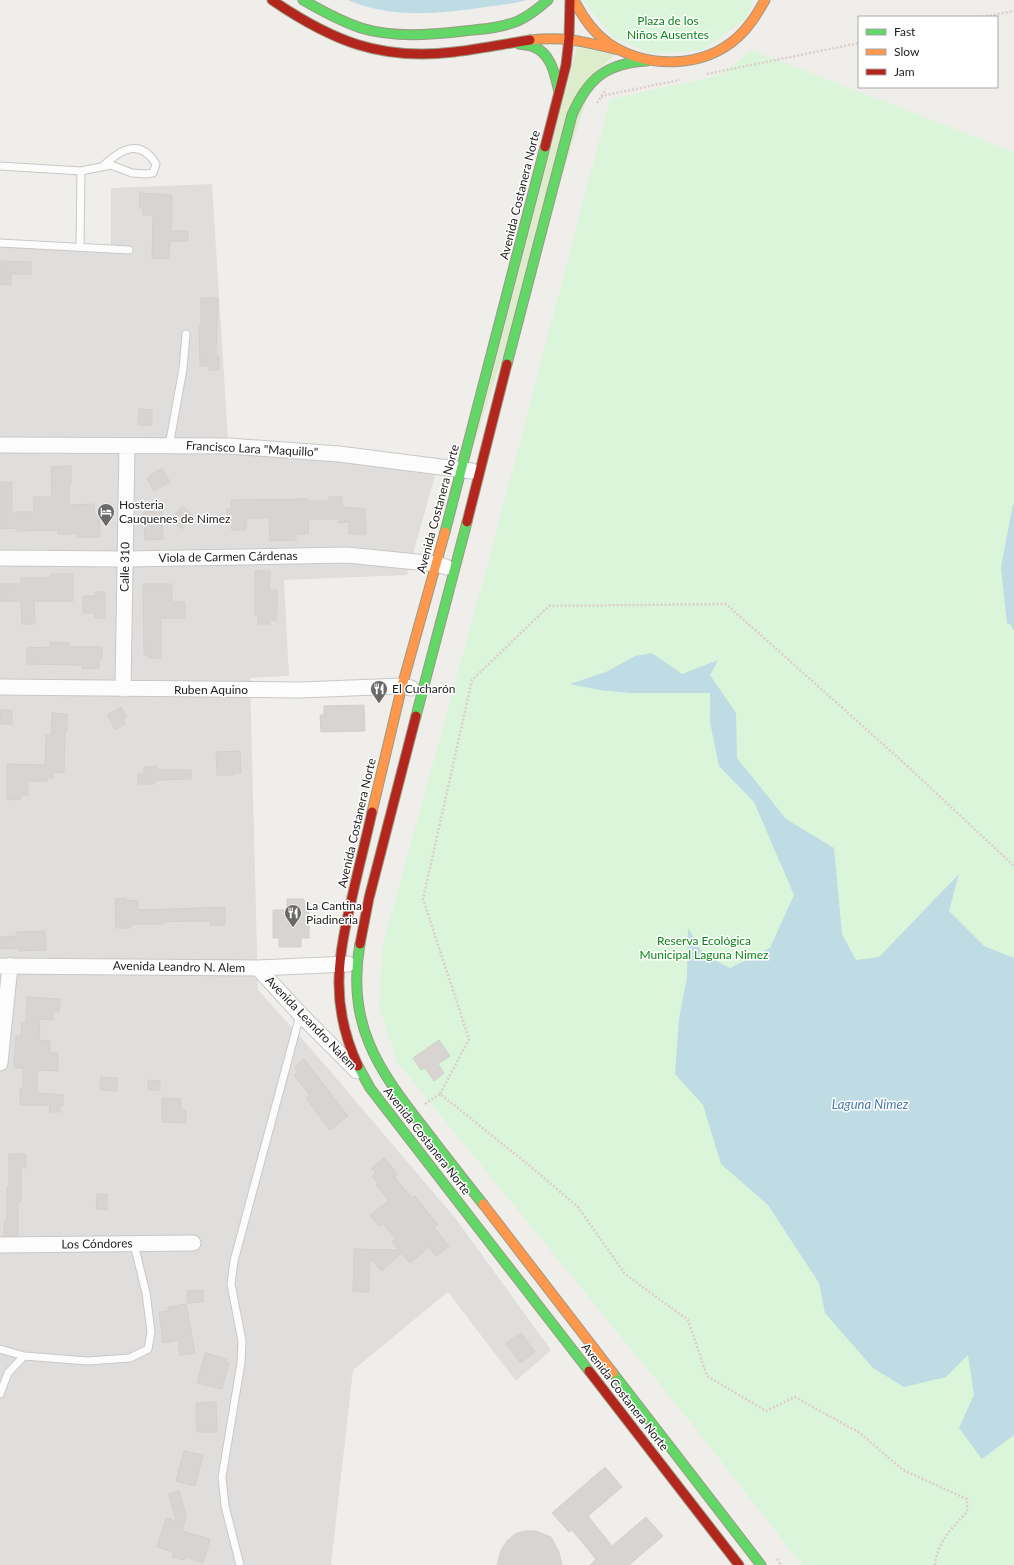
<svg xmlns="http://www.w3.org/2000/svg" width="1014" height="1565" viewBox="0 0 1014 1565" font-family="Lato,sans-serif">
<rect width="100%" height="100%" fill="#f0eeeb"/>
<!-- residential -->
<path fill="#dfdedc" d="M212 184 228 439 440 458 407 575 284 580 289 676 250 678 258 990 313 1051 456 1219 551 1350 516 1381 448 1292 353 1370 331 1565H0V241L111 253V188Z"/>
<!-- grass -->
<path fill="#ddeccb" d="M577 47 615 55 596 71 474 444Z"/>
<!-- park -->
<path fill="#daf5da" d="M582 0H753L746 19 702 50 653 54 613 37Z
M752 50 1014 152V1565H802L692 1424 398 1063 379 1007 383 945 492 548 610 99 721 75Z"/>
<!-- water -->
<path fill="#bfdbe3" d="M348 0H527C514 4 499 5 485 7 438 14 392 19 348 0Z
M1013 504 1014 505V631L1010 624H1007L1001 567Z
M652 653 682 674 718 660 710 675 736 713 737 758 786 819 834 848 842 934 856 960 879 957 959 874 949 911 984 946 1014 958V1435L982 1459 959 1428 974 1395 968 1355 946 1377 904 1387 873 1368 825 1313 819 1283 768 1205 721 1164 703 1105 675 1074 679 1019 687 977 688 928 703 954 730 968 770 948 794 895 754 802 719 766 709 717 710 720V693H630L599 690 570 684 606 672 635 656Z"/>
<!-- building -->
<path fill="#d7d4d2" stroke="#d3d0cc" d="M140 193 172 195 171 231H188V241H170L169 259 152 258 153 215H143V208H139Z
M0 261 31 262V274H11V285L0 284Z
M201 298H218L216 356H219V370H209V366H200L199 325H201Z
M139 409 152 410V425H138Z
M71 466V484H69V505L94 504 95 515H99L100 537H78V534H58V530L17 531V528L0 529V482H12V512H34L33 497H52L51 467Z
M162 468 170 482 154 491 147 478Z
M329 497H342V507L365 509 366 534H349V522L338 523V519H309L308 534H296V540L270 541 269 518H248V520H246V530H232L231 523H227V509H231V500L307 499V501H329Z
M182 506 193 515 182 529 171 520Z
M152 511H162L163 539 145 540 143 512Z
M255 571H270L269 590H277V614H276V620H270V624H258V615H255Z
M51 574H73V601H34L35 624H22L21 601H0V584H21V578H51Z
M143 584H172V602H185V618H161V658H148V655H144Z
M95 592H105V618H95V613H83V596H95Z
M50 642 69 643V647H102V659H99V668L82 669V665L27 664V648L50 647Z
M364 705 365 731 321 732 320 715H324V706Z
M121 707 127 717 122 719 125 724 115 729 107 715Z
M0 710H12V724H1Z
M52 713 67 714V731H65L64 773 54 772 53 778H47V781H27L28 795H21V799L7 800V764L45 765 46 735 51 736Z
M240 751 241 773H233V775H217L216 752Z
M157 766V770H191V779L155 780V784H138V774H144V767Z
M126 898V901L138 900V909L143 910 225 907V925H210V921H191L163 922V924H131V928H116L115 899Z
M287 899H304L305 909H309V938H301V947H279V938H273V910H287Z
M45 931 46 950 18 951V948L0 949V937L17 936V932Z
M27 997 60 999 59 1012H53V1020L40 1019 39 1040 50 1041V1053H58V1071L37 1070V1093L63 1095V1105H60V1112H49L50 1105H20V1088H23V1068H14V1055H15L16 1036H21L22 1023H26Z
M439 1040 450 1056 438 1064 444 1073 434 1081 425 1068 421 1070 413 1058Z
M304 1059 348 1116 330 1130 306 1098 310 1095 294 1075 298 1071 295 1067Z
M101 1077 117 1078V1091L100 1090Z
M148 1080 160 1081V1090H148Z
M162 1098 181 1099V1110H186V1123L162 1122Z
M9 1154H26V1168H21V1202H18V1236H4V1221H7V1187H9Z
M384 1158 397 1174 395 1178 412 1198 415 1196 438 1225 434 1228 449 1246 436 1256 429 1247 410 1263 401 1253 382 1271 370 1258 369 1292 353 1291 354 1249 399 1250 392 1242 395 1239 383 1224 379 1226 370 1215 389 1201 376 1185 378 1183 372 1177 376 1173 372 1168Z
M97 1194H107V1210L96 1209Z
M203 1290V1302L187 1303V1291Z
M186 1304 195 1353 180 1355 178 1340 163 1343 159 1312 168 1311V1307Z
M521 1333 535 1352 520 1363 506 1343Z
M205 1353 227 1359 226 1362 229 1363 222 1389 197 1383Z
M216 1402 217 1432H197L196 1403Z
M184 1451 203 1455 195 1486 176 1481Z
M605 1467 622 1487 588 1516 612 1546 646 1517 663 1536 629 1565H590L596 1559 572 1530 569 1532 552 1513Z
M179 1491 186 1516 182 1531 210 1539 203 1563 185 1557 184 1560 172 1557 174 1552 157 1547 166 1518 176 1521 169 1494Z
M525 1531H536L551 1537 559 1552 562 1565H497L501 1550 507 1541 515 1534Z"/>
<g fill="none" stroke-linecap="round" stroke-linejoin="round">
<defs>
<path id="lane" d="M0 166 81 171 111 165 132 173 145 174 153 173 156 164C140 138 121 149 103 166
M0 243 129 250
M80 247 81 171
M169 446 183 369 186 334
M0 1349 24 1356
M0 1394 8 1373 24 1356 88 1361 130 1358 148 1349 151 1332 146 1293 134 1244
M240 1565 225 1506 222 1477 241 1363 242 1341 231 1284 234 1261 300 1015"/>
<path id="street" d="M0 445 229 446 339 454 472 471
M0 558 125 559 347 555 437 564 446 567
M0 687 300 690 402 686 411 688
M123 689 127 446
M0 966 258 968 348 964
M258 968 300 1014 357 1071
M0 1063 10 966
M0 1245 193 1243"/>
<path id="fast" d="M303 0C322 11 340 21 361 28 394 38 430 35 464 31 482 29 501 28 518 21 529 16 539 8 548 0
M519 44C524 45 530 45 534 47 552 54 555 76 559 92
M507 364 572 115C588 78 607 63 647 61
M445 532 545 147
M416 716 467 522
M360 944C346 1023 377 1068 423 1127 443 1153 463 1179 483 1204
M358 1066 370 1088 589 1371
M613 1373 761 1565"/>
<path id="slow" d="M574 0C582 16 593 32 608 43 646 69 703 69 738 37 750 26 757 14 765 0
M530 40C565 36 585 42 619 50
M372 812 402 686 445 532
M483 1204 613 1373"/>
<path id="jam" d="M272 0C332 41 381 61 454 52 480 49 504 44 530 40
M545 147 566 65 569 38 570 0
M467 522 507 364
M360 944 369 898 416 716
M358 1066C329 1003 338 957 353 893 359 866 366 839 372 812
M589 1371 739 1565"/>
</defs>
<!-- lane casing -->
<use href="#lane" stroke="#c9c8c7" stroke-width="9"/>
<!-- street casing -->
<use href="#street" stroke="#c9c8c7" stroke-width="17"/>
<!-- fast casing -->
<use href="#fast" stroke="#999a82" stroke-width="11"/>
<!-- slow casing -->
<use href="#slow" stroke="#999a82" stroke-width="11"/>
<!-- jam casing -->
<use href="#jam" stroke="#999a82" stroke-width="11"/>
<!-- path -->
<path stroke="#dccecd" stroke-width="2.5" stroke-dasharray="2 2" stroke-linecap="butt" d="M982 17 1014 11
M707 74 859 43
M601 97 606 95 680 80
M425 1104 440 1094
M777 1559 781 1565
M935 1565C938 1541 951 1529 967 1512V1499L903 1470 860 1433 795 1397 766 1411 707 1376 688 1320 625 1274 578 1207 530 1166 440 1094 469 1039 423 899 472 680 549 606 726 604 904 763 1014 866"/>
<!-- lane -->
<use href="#lane" stroke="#fdfcfc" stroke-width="7"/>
<!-- street -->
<use href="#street" stroke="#fdfcfc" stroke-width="15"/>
<!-- fast -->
<use href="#fast" stroke="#63d668" stroke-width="9"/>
<!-- slow -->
<use href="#slow" stroke="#ff974d" stroke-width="9"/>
<!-- jam -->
<use href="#jam" stroke="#b3261e" stroke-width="9"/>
<!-- path-bridge -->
<path stroke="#dccecd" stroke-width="2.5" stroke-dasharray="2 2" stroke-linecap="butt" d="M597 103 606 89"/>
</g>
<!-- icons -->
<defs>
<symbol id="hotel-pin" viewBox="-11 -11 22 30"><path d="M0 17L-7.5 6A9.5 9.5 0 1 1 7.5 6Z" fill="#6a6968" stroke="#fff"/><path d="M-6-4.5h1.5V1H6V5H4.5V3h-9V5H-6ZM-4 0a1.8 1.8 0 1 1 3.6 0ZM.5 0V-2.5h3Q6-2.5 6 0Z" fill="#fff"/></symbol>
<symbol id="restaurant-pin" viewBox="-11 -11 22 30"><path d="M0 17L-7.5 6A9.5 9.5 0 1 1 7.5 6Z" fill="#6a6968" stroke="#fff"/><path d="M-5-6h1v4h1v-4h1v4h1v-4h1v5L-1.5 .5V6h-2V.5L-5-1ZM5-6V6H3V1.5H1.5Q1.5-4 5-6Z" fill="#fff"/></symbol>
</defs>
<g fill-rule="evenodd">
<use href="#hotel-pin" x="96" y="502" width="20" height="27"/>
<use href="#restaurant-pin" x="369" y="679" width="20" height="27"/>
<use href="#restaurant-pin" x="283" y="903" width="20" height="27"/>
</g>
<g text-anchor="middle" stroke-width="3" stroke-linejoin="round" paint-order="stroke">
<!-- park labels -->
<g font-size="12" fill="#0c8416" stroke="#fff">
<text x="668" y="25">Plaza de los<tspan x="668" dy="14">Niños Ausentes</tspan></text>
<text x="704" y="945">Reserva Ecológica<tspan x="704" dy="14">Municipal Laguna Nimez</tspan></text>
</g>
<!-- street labels -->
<g font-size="12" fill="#222" stroke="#fff">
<text transform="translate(520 195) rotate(-76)" y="4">Avenida Costanera Norte</text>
<text transform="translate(252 449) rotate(3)" y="4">Francisco Lara "Maquillo"</text>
<text transform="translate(438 509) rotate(-75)" y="4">Avenida Costanera Norte</text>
<text transform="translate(228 557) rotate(-1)" y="4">Viola de Carmen Cárdenas</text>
<text transform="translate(125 567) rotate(-89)" y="4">Calle 310</text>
<text x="211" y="694">Ruben Aquino</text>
<text transform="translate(357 823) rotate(-77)" y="4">Avenida Costanera Norte</text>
<text transform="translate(179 967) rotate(1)" y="4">Avenida Leandro N. Alem</text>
<text transform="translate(311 1023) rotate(46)" y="4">Avenida Leandro Nalem</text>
<text transform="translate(427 1141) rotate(52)" y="4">Avenida Costanera Norte</text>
<text transform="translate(97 1244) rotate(-1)" y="4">Los Cóndores</text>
<text transform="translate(625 1397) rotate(52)" y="4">Avenida Costanera Norte</text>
</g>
<!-- poi labels -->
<g font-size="12" fill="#222" stroke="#fff" text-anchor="start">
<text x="119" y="509">Hosteria<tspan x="119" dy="14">Cauquenes de Nimez</tspan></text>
<text x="392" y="693">El Cucharón</text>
<text x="306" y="910">La Cantina<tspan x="306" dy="14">Piadineria</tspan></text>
</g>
<!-- water labels -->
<g font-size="13" font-style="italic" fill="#4a7aab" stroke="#fff">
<text x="870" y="1109">Laguna Nimez</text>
</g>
</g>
<!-- legend -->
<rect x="858" y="16" width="140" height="72" fill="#ffffff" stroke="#a7a7a7"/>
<rect x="866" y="29" width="20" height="6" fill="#63d668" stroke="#a7a7a7"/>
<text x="894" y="36" font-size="12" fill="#222222">Fast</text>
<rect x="866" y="49" width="20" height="6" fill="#ff974d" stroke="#a7a7a7"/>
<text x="894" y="56" font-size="12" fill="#222222">Slow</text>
<rect x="866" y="69" width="20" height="6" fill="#b3261e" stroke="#a7a7a7"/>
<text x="894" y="76" font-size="12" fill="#222222">Jam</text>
</svg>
